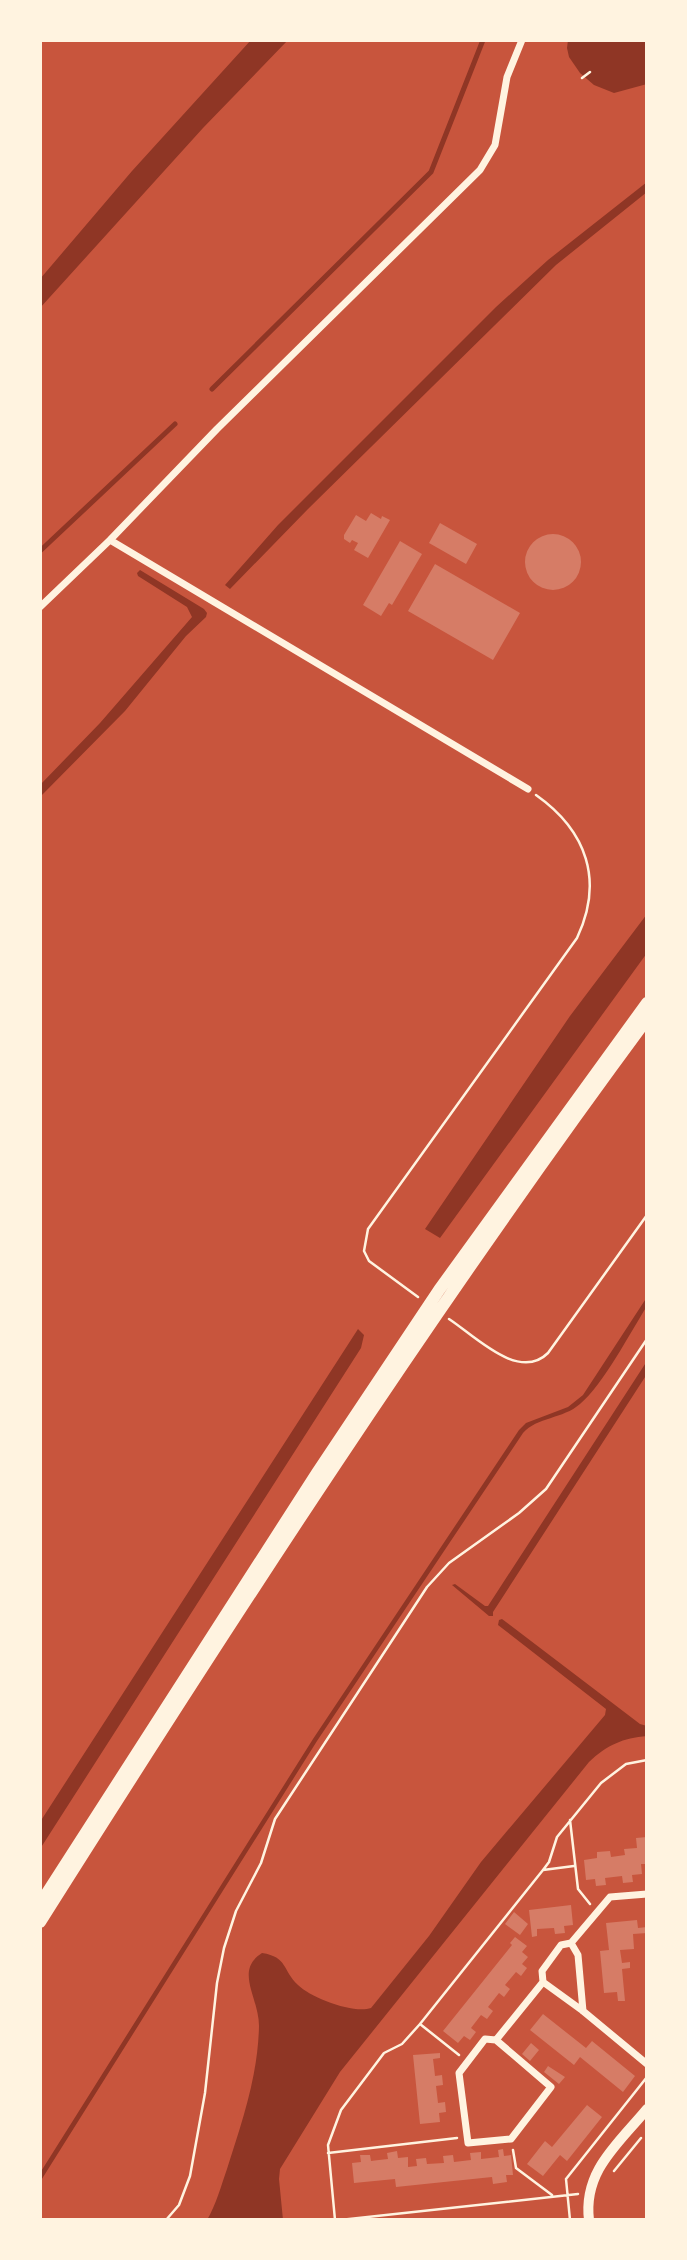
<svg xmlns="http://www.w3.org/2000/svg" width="687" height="2260" viewBox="0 0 687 2260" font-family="'Alegreya Sans',sans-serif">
<rect width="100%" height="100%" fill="#c8553d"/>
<!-- water -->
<path fill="#8f3625" d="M251 40H288L203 128 40 308V279L132 171Z
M568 40H647V84L614 93 594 85 580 73 569 57 567 48Z
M647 182V192L556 265 308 509 230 589 225 585 278 525 496 307 548 260Z
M140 570 204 609 207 613 206 617 186 636 125 711 40 797V785L100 723 192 617 187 607 138 576 137 573Z
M647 914V953L440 1238 425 1229 570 1016Z
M647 1297V1306C630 1333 603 1385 580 1404 563 1419 537 1417 523 1433L317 1741 40 2182V2173L313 1739 519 1430 526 1423 568 1407 583 1395Z
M358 1329 364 1335 361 1348 40 1849V1822Z
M647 1361V1374L493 1612V1616H489L452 1585 455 1584 485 1606H488Z
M502 1619 640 1724 647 1726V1736C623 1738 607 1745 589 1762L340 2072 280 2169 279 2179 283 2220H207C216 2205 221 2186 227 2169 242 2122 258 2076 259 2026 259 1997 234 1971 262 1953 288 1957 282 1970 298 1985 311 1998 354 2014 371 2008L429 1936 481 1862 605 1715 606 1709 498 1625 499 1620Z"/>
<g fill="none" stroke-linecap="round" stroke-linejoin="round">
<!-- stream -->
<path stroke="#8f3625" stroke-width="5" d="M212 389 431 172 483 40
M40 551 175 424"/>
</g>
<!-- building -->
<path fill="#d67c66" d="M371 513 381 519 382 516 390 520 368 558 354 550 358 543 352 540 350 543 344 539V535L356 515 366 521Z
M440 523 477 544 466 564 429 543Z
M525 562a28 28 0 1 1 56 0a28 28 0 1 1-56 0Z
M400 541 422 554 392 605 389 603 381 616 363 605Z
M435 564 520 613 493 660 408 611Z
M647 1837V1864H641L642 1874 632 1875 633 1882 623 1883 622 1876 605 1878 606 1885 596 1886 595 1879 586 1880 584 1860 597 1858V1852L610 1851 611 1857 625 1855 624 1849 637 1848 636 1838Z
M571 1905 573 1925 564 1926 565 1933 555 1934 554 1928 537 1929V1936L532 1937 529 1910Z
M514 1912 528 1924 520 1935 505 1924Z
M637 1920 638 1928 647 1927V1933L633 1934 634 1949 620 1950 622 1963 630 1962V1968L622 1969 625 2001H618L617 1992 604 1993 600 1951 609 1950 606 1923Z
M515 1937 527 1946 522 1952 528 1957 522 1964 527 1968 521 1976 516 1972 505 1985 510 1989 504 1997 499 1993 488 2007 493 2011 487 2019 481 2015 471 2028 476 2032 470 2040 464 2036 458 2043 443 2031 512 1945 510 1943Z
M543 2014 586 2048 592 2041 635 2076 623 2092 580 2057 574 2065 530 2030Z
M531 2043 539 2050 530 2061 522 2054Z
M440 2053V2058L433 2059 434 2067 435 2076 442 2075 443 2085 436 2086 438 2103 445 2102 446 2112 439 2113 440 2122 420 2124 413 2055Z
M548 2066 565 2077 559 2084 544 2072Z
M587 2105 602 2117 567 2161 560 2155 543 2176 527 2164 545 2141 552 2147Z
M503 2149 504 2156 511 2155 513 2175H506L507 2182 493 2184 492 2177 396 2187 395 2179 354 2183 352 2163 361 2162 360 2155H370L371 2161 379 2160 388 2159 387 2153 397 2151 398 2158 408 2157V2167L417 2166 416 2159 426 2158 427 2164 444 2163 443 2156 453 2155 454 2162 471 2160 470 2153 481 2152V2159L499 2157 498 2150Z"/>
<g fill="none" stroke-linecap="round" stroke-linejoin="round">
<!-- path -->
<path stroke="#fff3e0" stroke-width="2.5" d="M582 78 590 72
M418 1297 369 1261 364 1251 368 1229 577 938C604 881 587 831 536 795
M449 1319C475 1336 519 1382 548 1353L647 1215
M570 1820 578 1889 590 1904
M543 1870 574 1866
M420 2024 459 2055
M513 2150 516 2168 552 2195
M328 2153 457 2138
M614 2171 641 2138
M166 2220 179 2205 190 2176 205 2093 217 1983 224 1948 236 1911 261 1863 275 1819 427 1587 449 1563 519 1513 546 1489 647 1339
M335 2220 328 2145 341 2110 384 2053 402 2044 420 2024 543 1870 549 1862 557 1837 601 1783 626 1764 647 1760
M340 2220 578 2194
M570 2220 566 2179 647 2077"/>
<!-- minor -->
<path stroke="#fff3e0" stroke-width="7" d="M110 540 528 789
M40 607 110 540 217 429 480 170 495 145 507 77 522 40
M647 1894 610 1897 571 1943 561 1945 542 1971 543 1982 583 2011 647 2064
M571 1943 578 1955 583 2011
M485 2039 496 2040 551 2087 511 2139 468 2143 459 2073Z
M496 2040 543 1982"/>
<!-- tertiary -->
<path stroke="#fff3e0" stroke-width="10" d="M589 2220C583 2171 618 2144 647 2109"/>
<!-- trunk -->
<path stroke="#fff3e0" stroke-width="12" d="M40 1904 317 1473 439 1290 647 1003
M40 1922C234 1615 431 1311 647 1019"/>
</g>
<!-- border -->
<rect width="687" height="2260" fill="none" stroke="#fff3e0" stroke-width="84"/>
</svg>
